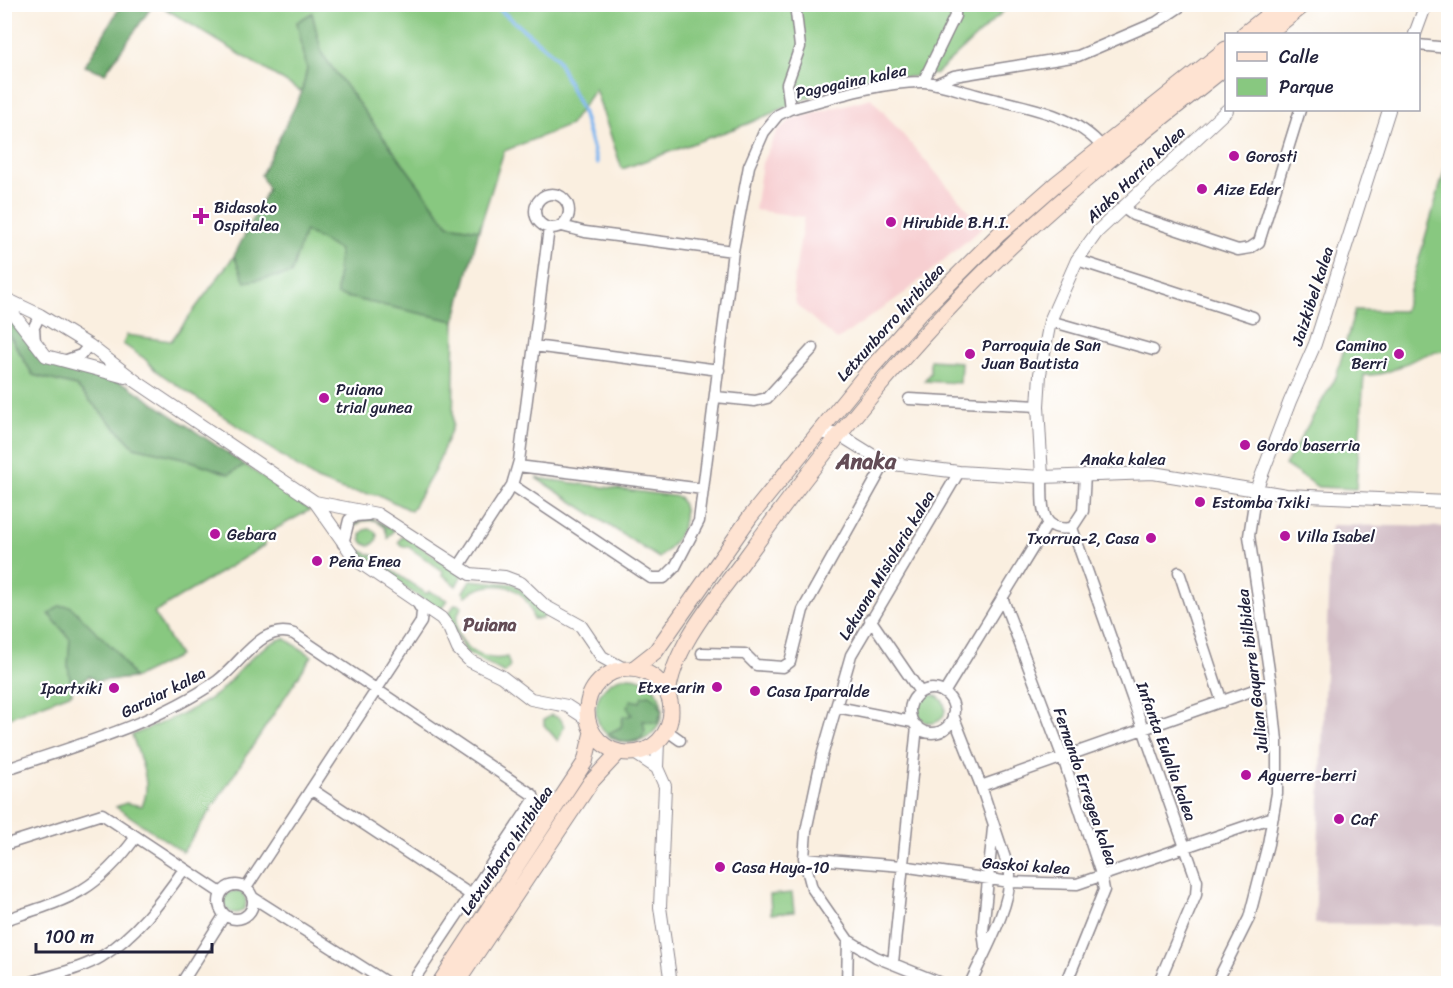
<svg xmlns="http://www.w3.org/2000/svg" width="1453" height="988" viewBox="0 0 1453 988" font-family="Sriracha,sans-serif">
<rect width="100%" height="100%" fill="#fff"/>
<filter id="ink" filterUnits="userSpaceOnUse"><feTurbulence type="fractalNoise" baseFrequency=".0167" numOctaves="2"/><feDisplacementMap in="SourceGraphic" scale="12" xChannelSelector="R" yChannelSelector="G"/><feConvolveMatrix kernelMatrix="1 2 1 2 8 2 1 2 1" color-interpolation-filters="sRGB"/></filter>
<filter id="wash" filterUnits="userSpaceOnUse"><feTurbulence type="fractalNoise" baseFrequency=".008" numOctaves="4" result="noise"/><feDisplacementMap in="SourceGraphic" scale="24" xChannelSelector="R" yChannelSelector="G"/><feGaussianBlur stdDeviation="1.35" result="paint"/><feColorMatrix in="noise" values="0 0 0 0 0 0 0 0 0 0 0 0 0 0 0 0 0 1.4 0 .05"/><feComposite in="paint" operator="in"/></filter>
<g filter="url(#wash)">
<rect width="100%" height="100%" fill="#faefe0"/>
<!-- built -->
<path fill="#f7cfd1" d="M871 98 983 227 906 292 837 340 796 304 793 286 804 217 755 210 762 163 777 131 792 119Z"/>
<!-- industrial -->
<path fill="#d2bdc6" d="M1331 525 1448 527 1447 925 1315 924Z"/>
<!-- green -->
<path fill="#88c880" stroke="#55755e" stroke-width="1.5" d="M159 5H1010L936 74 837 85 747 124 622 169 595 89 570 125 504 151 479 230 448 225 322 54 312 13 297 22 307 69 302 92Z
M1448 158V351C1416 350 1395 378 1364 375L1356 489 1318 487 1285 465 1336 377 1355 310 1404 311Z
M305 230 339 250 337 295 455 321 453 425 435 470 411 511 379 495 346 491 317 480 155 370 145 359 123 344 127 335 171 341 234 256 245 282Z
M4 327 33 375 76 386 134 447 183 458 228 474 245 465 310 510 266 534 265 545 154 613 179 656 134 678 116 651 50 614 70 639 68 666 72 693 5 719Z
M930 360 961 362 960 383 924 381 930 373Z
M536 478 679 497C693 519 677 543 659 558Z
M370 517 394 530 388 538 385 528 375 520 362 521 354 527C345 549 362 551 377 557L371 565 355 555 347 540 352 525Z
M361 537a8 8 0 1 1 16 0a8 8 0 1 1-16 0Z
M403 535 462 575 456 586 442 574 443 571 407 546 405 547 398 543Z
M384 562 392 568 391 570 427 594 429 591 447 600 440 611 379 570Z
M470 580 514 584 546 612 542 619H533C527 583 492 577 466 596L463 592Z
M455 604 462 606C443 636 478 665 507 657L510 666 505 673 466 652 447 616Z
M284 638 312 656 183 852 116 807 126 803 142 806C153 784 139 757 132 735 154 726 203 707 220 691 238 673 258 645 284 638Z
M596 710a33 33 0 1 1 66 0a33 33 0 1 1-66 0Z
M917 709a14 14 0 1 1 28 0a14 14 0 1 1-28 0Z
M551 715 560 718 564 726 558 741 544 725V720Z
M224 902a11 11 0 1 1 22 0a11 11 0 1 1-22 0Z
M792 893 794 912 771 914 770 895Z"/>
<!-- forest -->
<path fill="#6eac6e" stroke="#486754" stroke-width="1.5" d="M121 5H153L105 73 85 66Z
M312 13 322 54 448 225 479 230 455 321 337 295 339 250 305 231 291 274 245 282 234 256 268 189 261 175 302 92 307 69 297 22Z
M4 309 40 360 98 374 127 385 245 465 229 474 183 458 134 447 76 386 33 375 5 327Z
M59 606H70L116 651 134 678 96 681 89 676 81 683 71 686 68 666 70 639 49 614Z
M650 695 657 700 662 711 657 723 643 721 645 731 641 739C627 744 620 744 609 733L621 727 623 717 632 715 627 707 631 700 640 702 642 696Z"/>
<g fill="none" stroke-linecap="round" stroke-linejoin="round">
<!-- stream -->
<path stroke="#80b7ef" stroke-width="4" d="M493 4 556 57 582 111 597 163"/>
</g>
</g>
<g filter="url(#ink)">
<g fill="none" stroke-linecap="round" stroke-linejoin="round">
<defs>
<path id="minor" d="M1418 45 1448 48
M923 82 955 16V4
M936 84 954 76 1078 56 1157 22 1184 4
M790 109 787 84 800 47 795 4
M535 211a17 17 0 1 1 34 0a17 17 0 1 1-34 0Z
M1122 207 1133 215 1238 250 1250 248 1259 242 1300 110
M562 226 585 232 733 251
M1077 260 1253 317
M1050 321 1153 350
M35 343 34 327 40 315
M534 346 719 370
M64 361 81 355 89 345
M716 397 755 401 767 398 813 348
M909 399 1038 406
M518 466 703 489
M1042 477C1043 502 1037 533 1072 528L1083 511 1085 474
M512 485 651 578H664L675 567 699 521 733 251 749 166 764 132 778 115 790 109C830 98 883 81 924 82 942 83 960 91 977 95 1018 106 1074 112 1102 147
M1072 528 1197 881 1196 895 1158 984
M343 544 349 520 355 516 368 515
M459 566 512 485 519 461 549 228
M1179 572 1222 702
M1002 597 1063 758 1101 874 1104 890 1066 984
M870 619 920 692
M702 653 745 654 756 665 783 667 790 662 803 610 885 463
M910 711a22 22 0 1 1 44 0a22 22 0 1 1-44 0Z
M944 693 1048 523
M837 707 913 722
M953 715 981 786 1010 873C1011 906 984 953 970 984
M666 730 680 740
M4 770C77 745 153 725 217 681 240 665 262 622 294 634L533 795 534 800 411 984
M981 786 1271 684
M311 789 471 895
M4 845 102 814 221 893
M804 858 902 866 1010 882 1077 884 1273 817
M219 902a17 17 0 1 1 34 0a17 17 0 1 1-34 0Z
M246 888 421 622 422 611 417 602
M252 897 389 984
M4 920C69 899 94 894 136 837
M848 940 876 957 943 984
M985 947 983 931 993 828
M893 963 917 726
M26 984C50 975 80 970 101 957 135 936 162 901 184 869
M181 984 224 916
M847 984 848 940 812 888 804 858 806 831 822 756 851 655 959 472
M1216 984 1249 918 1268 844 1277 793V741L1271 684 1249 536 1256 490"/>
<path id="tertiary" d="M1415 34 1426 4
M4 298 40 315 89 345 137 382 315 502 356 560 441 618 449 628 458 649 470 661 501 676 531 699 567 706 587 719
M4 302 46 356 125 377
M818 432 840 435 885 463 959 472 1042 477 1153 473 1286 495 1448 502
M1042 477 1038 406 1040 374 1050 321 1077 260 1097 232 1227 110
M1256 490 1290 401 1315 344 1389 110
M315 502 377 514 470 574 505 577 521 583 545 606 581 626 602 657 624 669
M633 752 657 768 665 786 660 907 671 984
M657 768 658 741"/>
<path id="secondary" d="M1244 34 1282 4
M1267 34 1305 4
M587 711a42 42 0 1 1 84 0a42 42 0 1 1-84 0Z
M633 669 656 651 750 517 867 373 920 313 999 234 1057 183 1226 49
M668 696C672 646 719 595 747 556 827 446 913 339 1011 246 1079 182 1153 125 1226 67
M439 984 585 762 592 732
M456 984 591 782 619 752"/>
</defs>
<!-- minor casing -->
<use href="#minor" stroke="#8e888e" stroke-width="13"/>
<!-- tertiary casing -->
<use href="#tertiary" stroke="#8e888e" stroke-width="14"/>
<!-- secondary casing -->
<use href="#secondary" stroke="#8e888e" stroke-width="17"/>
<!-- minor -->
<use href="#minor" stroke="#fff" stroke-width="10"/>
<!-- tertiary -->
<use href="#tertiary" stroke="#fff" stroke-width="12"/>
<!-- secondary -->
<use href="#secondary" stroke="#fee3d2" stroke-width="15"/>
</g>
</g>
<!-- markers -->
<g fill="#b5179e" stroke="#fff" stroke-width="2">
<circle cx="1234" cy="156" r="6"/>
<circle cx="1202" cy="189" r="6"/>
<path d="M198 207h6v6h6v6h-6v6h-6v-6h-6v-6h6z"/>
<circle cx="891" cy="222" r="6"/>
<circle cx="970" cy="354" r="6"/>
<circle cx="1399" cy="354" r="6"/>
<circle cx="324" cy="398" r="6"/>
<circle cx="1245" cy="445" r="6"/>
<circle cx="1200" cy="502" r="6"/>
<circle cx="215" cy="534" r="6"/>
<circle cx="1285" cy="536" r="6"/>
<circle cx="1151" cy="538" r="6"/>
<circle cx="317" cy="561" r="6"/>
<circle cx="717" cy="687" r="6"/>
<circle cx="114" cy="688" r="6"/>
<circle cx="755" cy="691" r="6"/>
<circle cx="1246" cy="775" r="6"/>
<circle cx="1339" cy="819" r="6"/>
<circle cx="720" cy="867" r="6"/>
</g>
<g text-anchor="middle" stroke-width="4.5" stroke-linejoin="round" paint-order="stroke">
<!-- street labels -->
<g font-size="16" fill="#22223b" stroke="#fff">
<text transform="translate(851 81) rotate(-12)" y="6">Pagogaina kalea</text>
<text transform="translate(1135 174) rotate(-44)" y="6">Aiako Harria kalea</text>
<text transform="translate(1312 296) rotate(-72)" y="6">Jaizkibel kalea</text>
<text transform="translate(890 322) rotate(-48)" y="6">Letxunborro hiribidea</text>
<text x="1123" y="465">Anaka kalea</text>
<text transform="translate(886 565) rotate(-59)" y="6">Lekuona Misiolaria kalea</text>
<text transform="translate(1252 671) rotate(-97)" y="6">Julian Gayarre ibilbidea</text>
<text transform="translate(163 692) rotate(-27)" y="6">Garaiar kalea</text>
<text transform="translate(1167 751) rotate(70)" y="6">Infanta Eulalia kalea</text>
<text transform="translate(1086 786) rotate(71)" y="6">Fernando Erregea kalea</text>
<text transform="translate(506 850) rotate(-56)" y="6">Letxunborro hiribidea</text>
<text transform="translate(1026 865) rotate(4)" y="6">Gaskoi kalea</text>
</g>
<!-- poi labels -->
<g font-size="16" fill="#22223b" stroke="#fff" text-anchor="start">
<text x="1246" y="162">Gorosti</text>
<text x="1214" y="195">Aize Eder</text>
<text x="214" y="213">Bidasoko<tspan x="214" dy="18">Ospitalea</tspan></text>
<text x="903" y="228">Hirubide B.H.I.</text>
<text x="982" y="351">Parroquia de San<tspan x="982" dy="18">Juan Bautista</tspan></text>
<text x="1387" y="351" text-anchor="end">Camino<tspan x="1387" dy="18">Berri</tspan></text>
<text x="336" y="395">Puiana<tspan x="336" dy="18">trial gunea</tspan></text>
<text x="1257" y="451">Gordo baserria</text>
<text x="1212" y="508">Estomba Txiki</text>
<text x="227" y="540">Gebara</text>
<text x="1297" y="542">Villa Isabel</text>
<text x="1139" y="544" text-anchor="end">Txorrua-2, Casa</text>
<text x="329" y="567">Peña Enea</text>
<text x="705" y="693" text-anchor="end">Etxe-arin</text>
<text x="102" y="694" text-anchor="end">Ipartxiki</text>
<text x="767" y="697">Casa Iparralde</text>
<text x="1258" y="781">Aguerre-berri</text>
<text x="1351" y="825">Caf</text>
<text x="732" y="873">Casa Haya-10</text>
</g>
<!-- neighbourhood labels -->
<g font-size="18" font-weight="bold" fill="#634c56" stroke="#fff">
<text x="490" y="631">Puiana</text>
</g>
<!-- district labels -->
<g font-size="22" font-weight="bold" fill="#634c56" stroke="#fff">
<text x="866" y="469">Anaka</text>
</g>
</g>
<!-- margin -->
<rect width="1453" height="988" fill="none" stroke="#fff" stroke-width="24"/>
<!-- legend -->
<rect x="1225" y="33" width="195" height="78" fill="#ffffff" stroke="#a7a7b1" stroke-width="1.5"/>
<rect x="1237" y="52" width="30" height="9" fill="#fee3d2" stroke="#a7a7b1" stroke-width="1.5"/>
<text x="1279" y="63" font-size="18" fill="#22223b">Calle</text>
<rect x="1237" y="78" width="30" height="18" fill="#88c880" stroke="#a7a7b1" stroke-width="1.5"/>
<text x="1279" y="93" font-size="18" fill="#22223b">Parque</text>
<!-- scale -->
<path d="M36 943v9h176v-9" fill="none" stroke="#22223b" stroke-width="3"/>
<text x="45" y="943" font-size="18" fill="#22223b" stroke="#ffffff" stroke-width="4.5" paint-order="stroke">100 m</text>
</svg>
